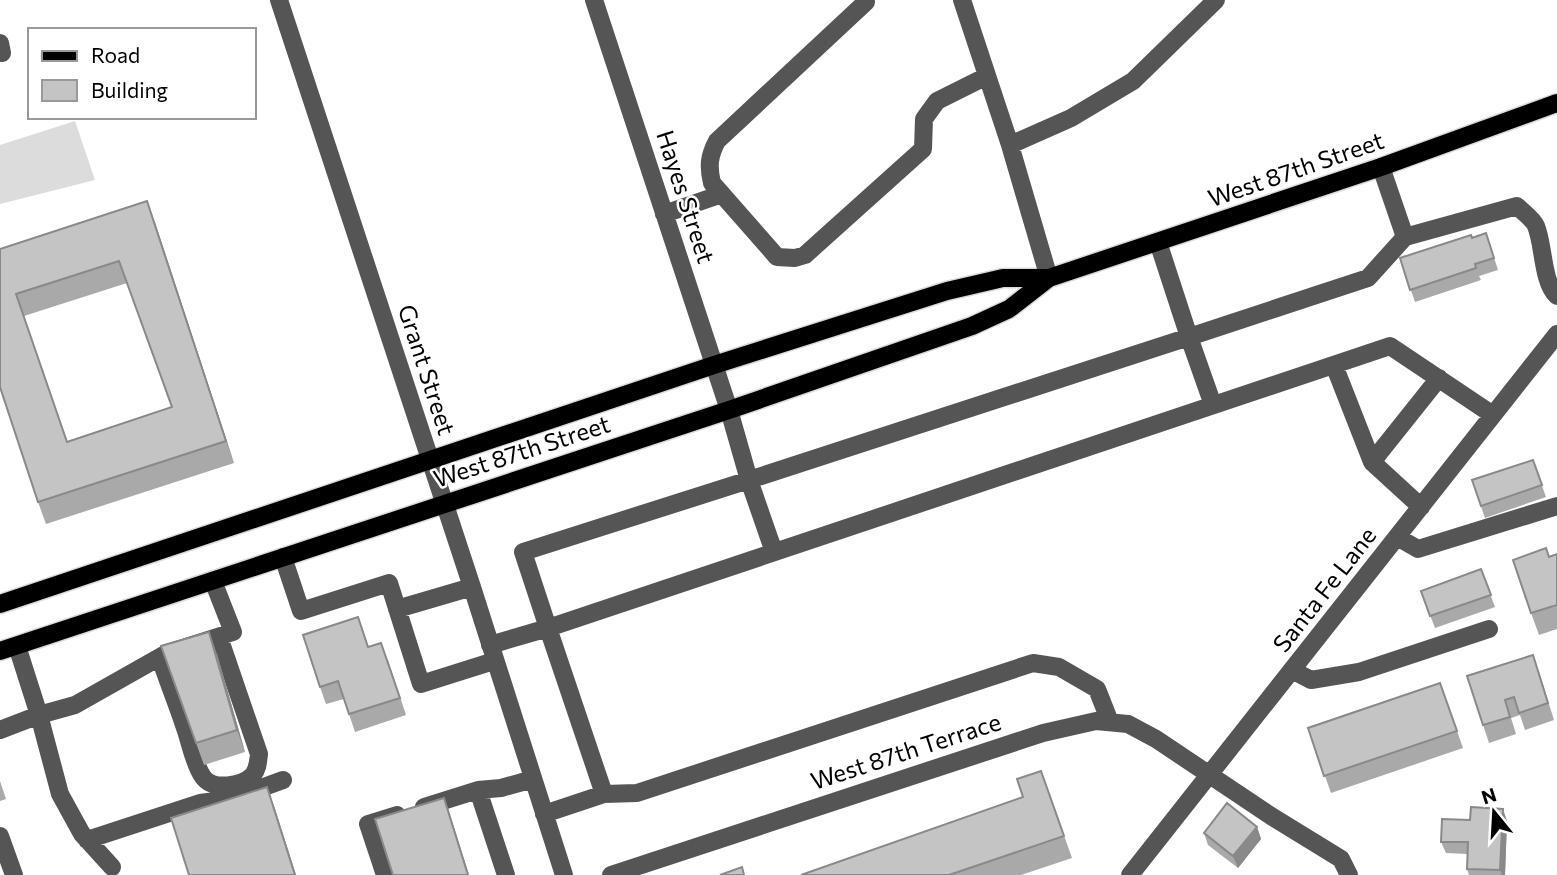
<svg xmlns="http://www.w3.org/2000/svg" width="1557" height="875" viewBox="0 0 1557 875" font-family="Commissioner,sans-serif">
<rect width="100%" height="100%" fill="#fff"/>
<!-- green -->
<path fill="#dcdcdc" d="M75 121 95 180 0 204V145Z"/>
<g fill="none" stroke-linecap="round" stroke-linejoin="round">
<defs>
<path id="major" d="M0 604 714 365 947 291 1003 278H1049L1381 167 1557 103
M0 651 729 410 972 326 1009 309 1049 278"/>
</defs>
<!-- major casing -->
<use href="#major" stroke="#dbdbdb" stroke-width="21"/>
<!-- minor -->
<path stroke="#555" stroke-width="18" d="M279 0 472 587 564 875
M594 0 729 410 749 480 1189 337 1158 242
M962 0 1010 145 1049 278
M866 2 717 141C709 156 708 166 712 183L777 257 795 258 805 255 923 149 924 119 937 101 987 76
M0 43 2 53
M1010 145 1071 118 1133 81 1216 0
M664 214 722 194
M1405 237 1517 206C1523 212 1533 219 1536 226 1544 245 1542 282 1557 296
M1334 365 1372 462 1421 507
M1213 405 1189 337 1368 278 1405 237 1381 167
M1372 462 1439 378
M1397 537 1418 549 1557 506
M283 557 301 611 389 583 421 684 494 661
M397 609 472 587
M490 645 548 628 523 552 749 480 774 552
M17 646 39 715 75 705 167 653 233 632 213 581
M160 658C168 682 178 706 186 731 191 746 194 764 203 777 213 791 242 786 253 775 258 769 258 761 259 754L219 637
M1292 670 1311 680 1359 672 1489 629
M0 730 39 715 60 794 82 834 112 867
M478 790 501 788 533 779
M604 794 637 793 1033 663 1059 667 1097 689 1110 722
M424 807 478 790 506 875
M544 814 604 794 548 628 1390 346 1493 415
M0 836 14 875
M87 840 200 803 231 799 283 780
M385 875 368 824 397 815
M611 875 1043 733 1096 721 1128 724 1156 739 1271 816 1341 859 1349 875
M1130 875 1557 334"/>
<!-- major -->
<use href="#major" stroke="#000" stroke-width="18"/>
</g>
<!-- wall -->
<path fill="#a9a9a9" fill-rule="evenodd" d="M155 223 234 463 46 524 38 502 0 249ZM127 283 172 407 67 442 24 316Z
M1486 233 1498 270 1479 276 1481 280 1415 302 1400 258Z
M1533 460 1546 497 1485 518 1472 480Z
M1557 554V629L1539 635 1531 613 1549 556Z
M1481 569 1495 607 1435 628 1421 591Z
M161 646 217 654 245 752 204 765Z
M369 647 388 660 406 715 355 732 344 699 326 704 320 687Z
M1539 672 1554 720 1525 730 1520 715 1511 718 1516 734 1489 743 1467 676Z
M1440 683 1463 748 1331 793 1308 728Z
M1041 771 1072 858 1021 875H801L1023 797Z
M0 781 6 799 0 801Z
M1470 820 1507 821 1505 875H1469L1467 869V854L1446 853 1441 842Z
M1257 827 1261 839 1238 868 1208 845 1204 833Z"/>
<!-- shaded-wall -->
<path fill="#898989" d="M147 201 155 223 234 463 226 441Z
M209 632 217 654 245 752 237 730Z
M267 787 275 809 296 875H295Z
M444 798 450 815 469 875H468Z
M1503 809 1507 821 1505 875H1502L1500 870Z
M1257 827 1261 839 1238 868 1233 856Z"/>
<!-- building -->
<path fill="#c4c4c4" stroke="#898989" stroke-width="2" fill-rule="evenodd" d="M147 201 226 441 38 502 0 387V249ZM119 261 172 407 67 442 16 294Z
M1486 233 1494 258 1475 264 1476 268 1410 290 1400 258 1471 235 1472 238Z
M1533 460 1542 485 1481 506 1472 480Z
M1546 548 1549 557 1557 554V605L1531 613 1513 560Z
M1481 569 1491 595 1430 616 1421 591Z
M358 617 368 647 381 643 400 698 349 714 338 681 320 687 303 635Z
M209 632 237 730 196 743 161 646Z
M1533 655 1548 703 1519 713 1514 697 1505 700 1510 717 1483 725 1467 676Z
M1440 683 1457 731 1324 776 1308 728Z
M1041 771 1064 836 949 875H801L1023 797 1017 779Z
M267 787 295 875H189L171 818Z
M444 798 468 875H393L375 819Z
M1227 803 1257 827 1233 856 1204 833Z
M1471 807 1503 809 1500 870 1467 869 1468 842H1441L1442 819 1470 820Z
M742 867 744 875H720Z"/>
<g text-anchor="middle" stroke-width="5" stroke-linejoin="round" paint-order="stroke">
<!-- street labels -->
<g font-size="24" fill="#000" stroke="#fff">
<text transform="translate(1296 170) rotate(-19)" y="8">West 87th Street</text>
<text transform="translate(685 197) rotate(72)" y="8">Hayes Street</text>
<text transform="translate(426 370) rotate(72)" y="8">Grant Street</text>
<text transform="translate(522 452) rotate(-18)" y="8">West 87th Street</text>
<text transform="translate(1325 590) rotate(-52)" y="8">Santa Fe Lane</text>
<text transform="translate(906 752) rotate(-18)" y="8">West 87th Terrace</text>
</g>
</g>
<!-- legend -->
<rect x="28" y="28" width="228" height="91" fill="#ffffff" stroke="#999999" stroke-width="2"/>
<rect x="42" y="51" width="35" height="10" fill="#000000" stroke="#999999" stroke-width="2"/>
<text x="91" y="63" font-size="21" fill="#000000">Road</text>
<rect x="42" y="80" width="35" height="21" fill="#c4c4c4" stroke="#999999" stroke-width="2"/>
<text x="91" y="98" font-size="21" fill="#000000">Building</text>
<!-- north arrow -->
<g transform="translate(1494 812) rotate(342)" stroke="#ffffff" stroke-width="5" paint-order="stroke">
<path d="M0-5L12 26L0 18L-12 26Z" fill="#000000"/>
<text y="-10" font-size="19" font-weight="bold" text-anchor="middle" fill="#000000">N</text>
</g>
</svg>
